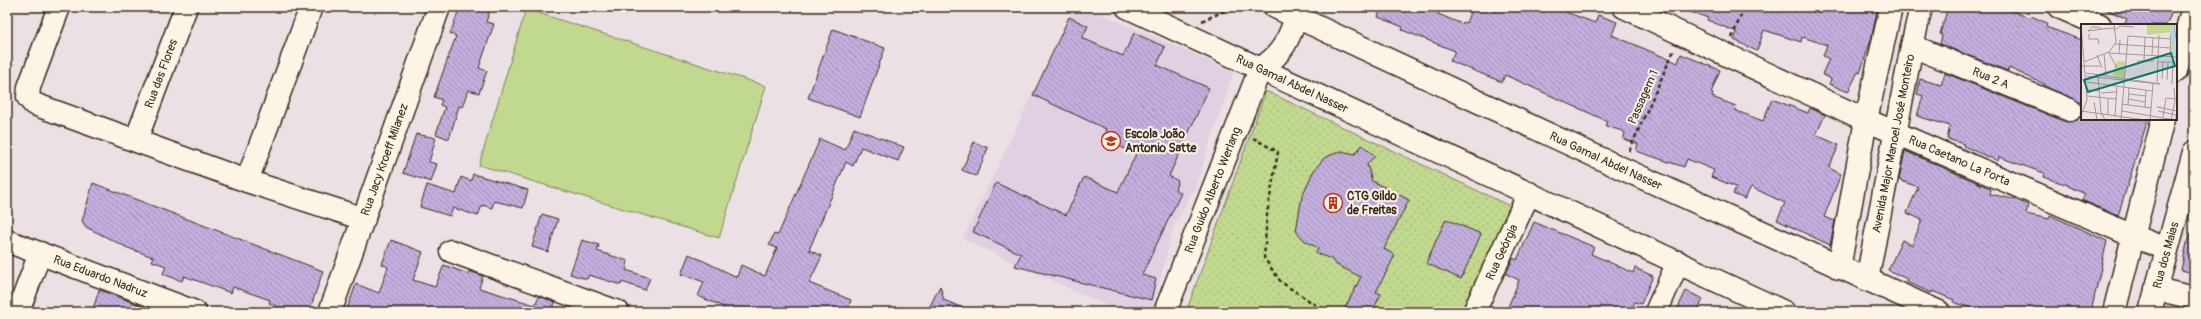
<svg xmlns="http://www.w3.org/2000/svg" width="2201" height="319" viewBox="0 0 2201 319" font-family="Pangolin,sans-serif">
<defs>
<pattern id="green-dots" width="8" height="8" patternUnits="userSpaceOnUse"><rect width="8" height="8" fill="#c1d98f"/><path d="M2 2h.1M6 6h.1" fill="none" stroke="#a7ba7b" stroke-width="1.8" stroke-linecap="round"/></pattern>
<pattern id="building-back-hatch" width="6" height="6" patternUnits="userSpaceOnUse"><rect width="6" height="6" fill="#c3afde"/><path d="M-1 5l2 2M0 0l6 6M5-1l2 2" fill="none" stroke="#a08fb3"/></pattern>
</defs>
<rect width="100%" height="100%" fill="#ebe0e3"/>
<filter id="ink" filterUnits="userSpaceOnUse"><feTurbulence type="fractalNoise" baseFrequency=".025" numOctaves="2"/><feDisplacementMap in="SourceGraphic" scale="8" xChannelSelector="R" yChannelSelector="G"/><feConvolveMatrix kernelMatrix="1 2 1 2 8 2 1 2 1" color-interpolation-filters="sRGB"/></filter>
<g filter="url(#ink)">
<!-- built -->
<path fill="#dfd1e2" d="M1074 7H1084L1234 71 1195 188 1173 228 1152 312H1120L963 239Z"/>
<!-- green -->
<path fill="url(#green-dots)" stroke="#7e8256" d="M1266 91 1512 207 1462 312H1186Z"/>
<!-- pitch -->
<path fill="#c1d98f" stroke="#7e8256" d="M526 9 766 86 719 238 479 165Z"/>
<!-- building -->
<path fill="url(#building-back-hatch)" stroke="#3b2a1e" d="M460 7H491L486 22 494 24 479 68 487 71 479 93 468 90 462 107 459 106 449 139 436 134 445 107 440 105 442 100 434 97 456 36 450 34Z
M1381 7H1441L1438 14 1462 24 1463 22 1466 23 1472 7H1553L1595 23 1598 15 1617 22 1612 35 1678 63 1681 54 1720 70 1711 93 1713 94 1712 97 1736 106 1734 110 1763 121 1772 99 1808 113 1810 108 1825 115 1816 135 1839 145 1829 168 1841 174 1824 217 1835 221 1830 245 1777 220 1785 203 1751 187 1745 199 1733 194 1736 187 1711 177 1714 170 1687 159 1684 167 1636 151 1638 144 1623 139 1625 134 1623 131 1605 126 1607 121 1505 75 1502 82 1450 61 1455 51 1402 30 1403 27 1378 17Z
M1682 7H1878L1871 40 1860 73 1858 72 1848 92 1829 84 1831 79 1822 74 1829 59 1823 56 1827 45 1802 37 1801 42 1764 30 1757 51 1734 40 1737 32 1707 20 1708 18 1682 9Z
M1948 7H2002L2030 18 2031 16 2047 23 2046 27 2082 40V107L2075 99 2044 86V84L2009 68 2008 71 1940 44 1942 35 1940 34Z
M2101 7H2163L2173 10 2166 25H2124L2127 19Z
M1069 17 1088 26 1082 38 1123 56 1134 33 1165 47 1157 65 1209 88 1169 176 1178 181 1175 189 1181 193 1142 275 1156 279 1151 300 1015 266 1021 254 973 232 996 183 1066 215 1084 177 1118 192 1136 154 1102 138 1106 129 1033 95Z
M833 29 885 48 860 117 808 98Z
M1945 73 2066 122 2077 120 2082 112V119H2148L2118 216 2082 200 2085 194 2068 186V185L2043 177 2044 173 1999 157 1998 161 1963 146 1964 144 1947 139 1950 126 1917 116 1923 96 1917 94 1920 79 1941 85Z
M854 128 904 147 898 161 861 147 853 166 846 162 809 250 822 256 809 283 851 300 847 312H722L724 307 698 296 704 282 681 274 689 254 737 277 741 265 765 276 777 248 769 245 774 234 778 235 820 139 845 150Z
M416 134 436 138 429 162 437 164 431 182 403 173Z
M974 142 988 148 976 176 962 170Z
M1362 145 1375 156 1367 164 1372 181 1409 200 1384 249 1395 255 1376 292 1381 294 1372 312H1353L1345 308 1361 277 1335 264 1331 259 1316 253 1318 248 1305 241 1296 231 1302 196 1313 172 1324 158 1341 151 1355 154Z
M1905 151 1983 185 1991 189 1990 194 2017 200 2028 205 2026 214 2049 219 2050 215 2107 241 2091 312H1973L1974 309 1953 302 1954 300 1932 291V293L1906 282 1907 279 1888 270 1902 240 1912 245 1922 220 1907 213 1918 187 1899 180Z
M473 174 528 190 523 208 494 201 492 208 482 205 478 216 453 208 450 216 420 207 427 185 456 194 461 177 471 181Z
M93 183 323 271 309 312H292L269 303 270 300 233 287 231 293 184 276 182 281 163 274 166 266 152 261 153 257 128 248 86 227 82 221Z
M542 214 558 219 548 252 532 247Z
M1446 219 1481 234 1461 279 1426 263Z
M1534 222 1594 247 1591 254 1607 261 1633 273 1635 268 1653 276 1641 304 1635 302 1630 312H1506L1519 280 1506 274 1513 258 1517 260Z
M2189 234H2194V273L2181 270Z
M391 240 423 252 413 280 435 287 444 265 468 274 469 271 483 276 479 288 535 305 539 296 555 302 552 312H346L356 284 379 293 388 267 382 264Z
M582 240 599 245 597 251 628 261 626 270 650 278 645 290 622 282 621 285 589 275 587 279 570 274Z
M940 286 944 300 972 312H927Z
M99 290 124 299 157 312H92Z
M1686 291 1703 299 1697 312H1676Z"/>
<g fill="none" stroke-linecap="round" stroke-linejoin="round">
<defs>
<g id="minor">
<path d="M59 7 29 87 28 97 34 104 247 181 364 219"/>
<path id="s1" d="M1127 7 1784 312"/>
<path id="s2" d="M1275 7 1621 168 1939 312"/>
<path id="s3" d="M1624 7 1866 120 2133 236 2167 249"/>
<path d="M2059 7 2100 25"/>
<path id="s4" d="M1912 46 2070 110"/>
<path d="M1260 69C1286 52 1290 35 1300 7"/>
<path d="M2176 71 2193 7"/>
<path id="s5" d="M136 140 186 7"/>
<path d="M247 181 311 7"/>
<path id="s6" d="M7 241 195 312"/>
<path d="M451 251 618 312"/>
<path d="M1839 268 1866 120 1891 7"/>
<path id="s7" d="M1867 280 1912 46 1921 7"/>
<path d="M2156 289 2194 298"/>
<path d="M18 312 40 253"/>
<path id="s8" d="M330 312 439 7"/>
<path id="s9" d="M1165 312 1260 69"/>
<path id="s10" d="M1474 312 1529 193"/>
<path d="M1656 312 1678 262"/>
<path d="M2114 312 2163 119"/>
</g>
<g id="major">
<path id="s11" d="M2150 312 2194 152"/>
</g>
</defs>
<!-- minor casing -->
<use href="#minor" stroke="#3b2a1e" stroke-width="25"/>
<!-- major casing -->
<use href="#major" stroke="#3b2a1e" stroke-width="25"/>
<!-- path -->
<path stroke="#3b2a1e" stroke-width="2.5" stroke-dasharray="4 3" stroke-linecap="butt" d="M1202 21 1233 7
M1732 38 1744 7
M1253 138 1278 152 1267 214 1264 258 1281 282 1317 306 1321 312
M1629 151 1674 50"/>
<!-- minor -->
<use href="#minor" stroke="#fcf5e5" stroke-width="22"/>
<!-- major -->
<use href="#major" stroke="#fcf5e5" stroke-width="22"/>
</g>
</g>
<!-- icons -->
<defs>
<symbol id="school-ring" viewBox="-11 -11 22 22"><circle r="9.5" fill="#fcf5e5" stroke="#c8321e" stroke-width="1.5"/><path d="M0-5L7-2L0 1L-7-2ZM-4 1L0 2.5L4 1V4Q0 6-4 4Z" fill="#c8321e"/></symbol>
<symbol id="building-ring" viewBox="-11 -11 22 22"><circle r="9.5" fill="#fcf5e5" stroke="#c8321e" stroke-width="1.5"/><path d="M-4-6H4V6H1V3H-1V6H-4ZM-2.5-4.3h1.7v1.8h-1.7ZM.8-4.3h1.7v1.8H.8ZM-2.5-1h1.7V.8h-1.7ZM.8-1h1.7V.8H.8Z" fill="#c8321e"/></symbol>
</defs>
<g fill-rule="evenodd">
<use href="#school-ring" x="1100" y="130" width="22" height="22"/>
<use href="#building-ring" x="1322" y="192" width="22" height="22"/>
</g>
<g text-anchor="middle" stroke-width="4" stroke-linejoin="round" paint-order="stroke">
<!-- street labels -->
<g font-size="12" fill="#3b2a1e" stroke="#fcf5e5">
<text dy="4" stroke="none"><textPath href="#s5" startOffset="71">Rua das Flores</textPath></text>
<text dy="4" stroke="none"><textPath href="#s4" startOffset="85">Rua 2 A</textPath></text>
<text dy="4" stroke="none"><textPath href="#s1" startOffset="182">Rua Gamal Abdel Nasser</textPath></text>
<text transform="translate(1643 97) rotate(-66)" y="4">Passagem 1</text>
<text dy="4" stroke="none"><textPath href="#s7" startOffset="139">Avenida Major Manoel José Monteiro</textPath></text>
<text dy="4" stroke="none"><textPath href="#s8" startOffset="162">Rua Jacy Kroeff Milanez</textPath></text>
<text dy="4" stroke="none"><textPath href="#s2" startOffset="365">Rua Gamal Abdel Nasser</textPath></text>
<text dy="4" stroke="none"><textPath href="#s3" startOffset="369">Rua Caetano La Porta</textPath></text>
<text dy="4" stroke="none"><textPath href="#s9" startOffset="131">Rua Guido Alberto Werlang</textPath></text>
<text dy="4" stroke="none"><textPath href="#s10" startOffset="66">Rua Geórgia</textPath></text>
<text dy="4" stroke="none"><textPath href="#s11" startOffset="59">Rua dos Maias</textPath></text>
<text dy="4" stroke="none"><textPath href="#s6" startOffset="100">Rua Eduardo Nadruz</textPath></text>
</g>
<!-- poi labels -->
<g font-size="12" font-weight="bold" fill="#3b2a1e" stroke="#fcf5e5" text-anchor="start">
<text x="1125" y="138">Escola João<tspan x="1125" dy="14">Antonio Satte</tspan></text>
<text x="1347" y="200">CTG Gildo<tspan x="1347" dy="14">de Freitas</tspan></text>
</g>
</g>
<!-- overview -->
<g transform="translate(2081 24)">
<rect width="96" height="96" fill="#ebe0e3"/>
<path d="M66 0H90L93 32 90 30 91 8 66 11ZM38 37 44 38 43 54 32 52 34 40Z" fill="#c1d98f"/>
<path fill="none" stroke="#a2d2fe" stroke-width="2" d="M91 0 96 45"/>
<path fill="none" stroke="#a59794" stroke-width="1" d="M0 0 3 38M93 0 96 23M11 3H16L21 5 7 7ZM21 5 34 4M34 6 39 2 53 3M8 10V15H17L18 20M34 20 90 24M28 28 35 18 33 0M28 29 96 33M28 29 36 44M23 30 25 52M38 30 39 16M16 31 21 44M71 31 72 14M89 32 90 9M56 37H73M63 37 64 13M3 38 28 28M77 38H92L91 60M0 42H19M5 49 79 60 5 52M17 53 20 88 24 96M81 55 82 38M86 56 87 38M6 58 71 67M76 59 78 11M6 66 19 67M20 69 35 68M48 70 65 72M6 72 35 75M27 75V91M47 75 64 78M13 78 16 96M41 80 70 84M47 81 48 64M64 83 65 66M76 83 96 87M0 87 64 96M41 87 94 96M77 87 95 91V96M0 91 6 76 3 39M34 92 36 62M82 93 85 74 94 75M40 96 47 12 90 15M69 96 72 60M90 96 94 77 93 64"/>
<path fill="#0f766e" fill-opacity="0.15" stroke="#0f766e" stroke-width="2" d="M90 29 94 42 7 68 3 56Z"/>
<rect width="96" height="96" fill="none" stroke="#3b2a1e" stroke-width="2"/>
</g>
<!-- margin -->
<rect width="2201" height="319" fill="none" stroke="#fcf5e5" stroke-width="24"/>
<rect x="12" y="12" width="2177" height="295" fill="none" stroke="#3b2a1e" stroke-width="1.5" filter="url(#ink)"/>
</svg>
